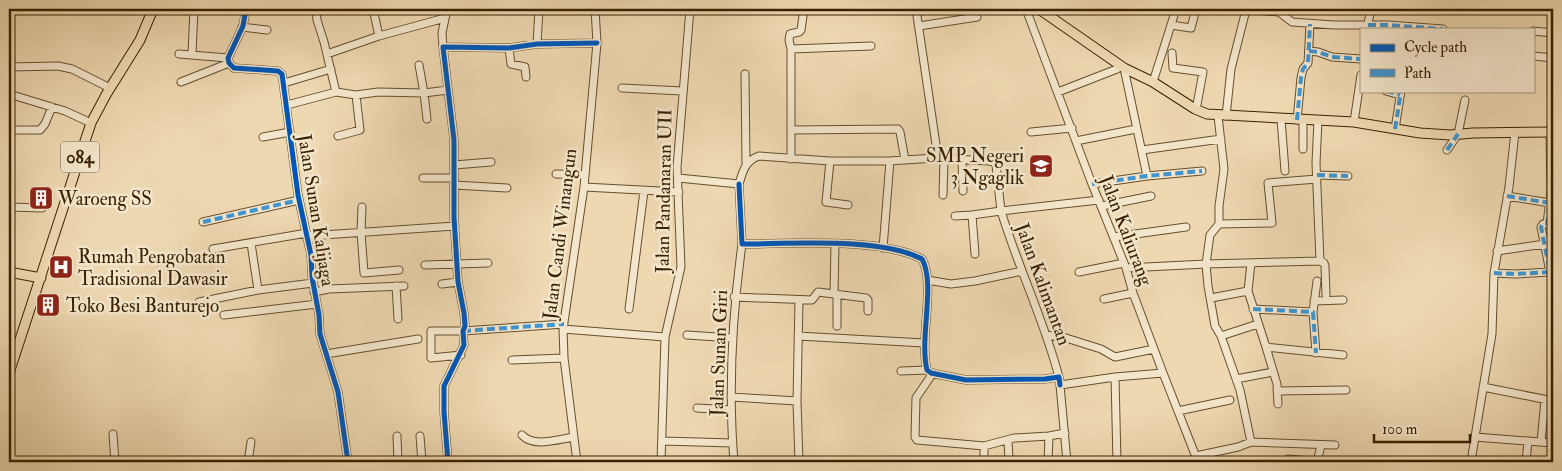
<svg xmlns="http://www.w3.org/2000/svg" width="1562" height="471" viewBox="0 0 1562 471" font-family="'IM FELL Double Pica',serif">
<rect width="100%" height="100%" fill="#eed8b1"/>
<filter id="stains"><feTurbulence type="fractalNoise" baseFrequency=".004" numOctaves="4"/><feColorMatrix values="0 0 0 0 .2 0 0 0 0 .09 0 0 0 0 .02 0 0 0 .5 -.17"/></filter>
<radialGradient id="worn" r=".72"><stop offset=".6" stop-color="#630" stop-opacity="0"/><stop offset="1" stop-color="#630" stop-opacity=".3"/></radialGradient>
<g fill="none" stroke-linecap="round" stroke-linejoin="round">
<defs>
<path id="minor" d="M246 9 243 26 228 58 229 63 234 68 278 71 282 74 298 195 311 255 312 277 319 315 320 334 338 392 348 462
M373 9 379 36
M804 9 801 30 799 32 790 34 789 40 791 49 871 46
M916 9 938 158
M1026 9 1092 184 1126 268 1133 293 1163 373 1198 462
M1241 9 1279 12 1292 22 1334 25H1388L1443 29
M1171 25 1191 28 1196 9
M919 26 977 17
M242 27 267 30
M1367 28 1371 9
M1533 31 1553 33
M537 44 539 9
M443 47 442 33 447 9
M509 48 511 64 525 67 526 77
M791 49V159
M1309 51 1318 52 1332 57 1361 59
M1172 53 1173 68 1203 72 1196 110
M179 54 228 58
M192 54 194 9
M327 54 379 36 445 18
M1533 56 1553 58
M419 65 424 93 427 119
M9 67 58 66 72 69 110 88
M1124 68 1147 176
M745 74 746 163
M181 82 229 63
M1153 82 1176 9
M284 83 331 69
M622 88 682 91
M1386 91 1400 95
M336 92 356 95 378 92 424 93 448 90
M1058 92 1117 69
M9 94 65 111 91 123
M287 105 336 92 324 42 317 20 316 9
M1226 116 1231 69 1246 10
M1281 119 1285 171
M1297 120 1301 78 1303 69 1308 63 1310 24
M1303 120V149
M1318 120 1316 163 1320 261 1324 263 1325 266 1326 295
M1354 122 1361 75
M1395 129 1401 91
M9 130H40L45 124 52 107
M792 130 898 129 900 132 905 160
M1031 132 1072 128
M1515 132 1509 187 1494 273 1492 334 1475 437 1553 443
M338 136 360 130 356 95
M263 137 290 132
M1076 141 1136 129
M1142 150 1221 139
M1447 150 1458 134 1465 100
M962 160 963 191
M830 161 826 202 848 205
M454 165 491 162
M556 174 585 175
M1317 175 1348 176
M423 178H454
M678 178 739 184C743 171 745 161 759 156L830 161H889L935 158 989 161 994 162 996 165 1001 211 972 215 975 254
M739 184 742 244C790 244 880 237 922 259 936 284 919 338 927 370L931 373 966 380 1045 379 1059 377 1060 385
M1092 184 1147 176 1202 171
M454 185 507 188
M584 187 679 192
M943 195 944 159
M1507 196 1550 203
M1102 206 1151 196
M9 207 42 208
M362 207 361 232 364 273 399 270
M955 216 972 215
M203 222 299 200
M1219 224 1272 223 1268 183 1317 179
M308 236 455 226
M1114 237 1186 227
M251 243 258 290
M883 248 890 161
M213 249 307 233
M1497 251 1545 244
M1251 263 1248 291 1266 347 1343 355
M425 265 488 263
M1126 268 1206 264 1210 235 1219 224V206L1224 169 1218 116
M1079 272 1124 263
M1494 273 1515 274 1550 272 1541 227 1543 224H1547L1551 191 1550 132
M927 280 951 284 975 281 1022 271
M442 284 458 282
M396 286 398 319
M314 292 329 289 404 286
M834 294 866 298 868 300V311
M837 294V326
M734 297 812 300 818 292 834 294 835 244
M1211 298 1248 291
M1104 299 1133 293
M1314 301 1343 300
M199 302 258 290 313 283
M629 309 644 191
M1253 309 1313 312
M224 315 317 304
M563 329 665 337
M687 335 732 338
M1046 335 1066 338 1101 349 1115 357 1154 349
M798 336 924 343
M1221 336 1258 324
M1266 347 1277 384 1278 404
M1316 353 1313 312 1317 281
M326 354 418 339
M461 355 431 358V331H463L564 324
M512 360 564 358
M901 371 927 370
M933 373 916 398 915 437 917 440 984 446 1014 438 1049 436 1065 433
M1059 377C1044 320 1018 267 1001 211L1099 200
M1115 377 1117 462
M1236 379 1273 372
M1483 387 1553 401
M1277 391 1346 390
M731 397 797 401
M697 408 731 410
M1178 411 1230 400
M113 434 115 462
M522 435C533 448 559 439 574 437
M397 436 398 462
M420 436 422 462
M1008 440 1009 460
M663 441 732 443
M1251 442 1335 445
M1541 442 1545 400
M984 446V462
M1196 456 1238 447 1251 442 1240 390 1221 336 1215 326 1208 286 1206 264 1320 261
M1288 459 1311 461
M248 462 251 442
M448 462 444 412V386L464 345 463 331 465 326 464 313 458 282 454 217V140L443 47 509 48 537 44 597 43
M577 462 564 358 563 329 584 187 597 43 595 9
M661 462 665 337 681 267 677 167 690 9
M734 462C728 389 732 317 742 244
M799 462 797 401 799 300
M1048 462 1049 436
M1067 462 1060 385 1115 377 1163 373
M1317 462 1321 445
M1471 462 1475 437
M1526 462 1528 441"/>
<path id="major" d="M1039 9 1124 68 1153 82 1195 109 1207 114 1354 122 1420 133 1450 135 1473 133 1553 132
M9 272 41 278
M9 373 91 123 107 93 140 40 153 9"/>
</defs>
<!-- minor casing -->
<use href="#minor" stroke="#664f2c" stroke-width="9"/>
<!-- major casing -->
<use href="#major" stroke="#382100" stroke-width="11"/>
<!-- minor -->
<use href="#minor" stroke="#f4e6cc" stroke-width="7"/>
<!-- major -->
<use href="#major" stroke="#eed8b1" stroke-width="9"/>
<!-- quiet -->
<path stroke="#3e95d0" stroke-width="4" stroke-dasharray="8 4" stroke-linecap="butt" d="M1272 11V9
M1368 25H1388L1443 29
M1309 51 1318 52 1332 57 1361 59
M1386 91 1400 95
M1297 120 1301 78 1303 69 1308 63 1310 24
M1395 129 1401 91
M1447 150 1458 134
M1317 175 1348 176
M1092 184 1147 176 1202 171
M1507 196 1550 203
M203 222 299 200
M1494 273 1515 274 1550 272 1541 227 1543 224H1547L1551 191 1550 132
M1253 309 1313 312 1316 353
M463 331 564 324"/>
<defs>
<path id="cycleway" d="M246 9 243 26 228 58 229 63 234 68 278 71 282 74 298 195 311 255 312 277 319 315 320 334 338 392 348 462
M739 184 742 244C790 244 880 237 922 259 936 284 919 338 927 370L931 373 966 380 1045 379 1059 377 1060 385
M448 462 444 412V386L464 345 463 331 465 326 464 313 458 282 454 217V140L443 47 509 48 537 44 597 43"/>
</defs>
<!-- cycleway casing -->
<use href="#cycleway" stroke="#f4e6cc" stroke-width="8"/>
<!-- cycleway -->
<use href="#cycleway" stroke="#0057b8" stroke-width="5"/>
</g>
<!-- icons -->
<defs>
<symbol id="school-square" viewBox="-11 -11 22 22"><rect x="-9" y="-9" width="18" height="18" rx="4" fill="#8f2418" stroke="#f4e6cc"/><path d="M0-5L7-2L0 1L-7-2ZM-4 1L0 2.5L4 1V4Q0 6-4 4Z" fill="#fff"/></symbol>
<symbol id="building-square" viewBox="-11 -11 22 22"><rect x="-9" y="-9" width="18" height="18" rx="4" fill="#8f2418" stroke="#f4e6cc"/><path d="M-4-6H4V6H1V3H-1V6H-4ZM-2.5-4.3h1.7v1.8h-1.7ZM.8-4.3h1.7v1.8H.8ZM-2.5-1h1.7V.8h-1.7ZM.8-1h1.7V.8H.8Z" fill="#fff"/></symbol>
<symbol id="hospital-square" viewBox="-11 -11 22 22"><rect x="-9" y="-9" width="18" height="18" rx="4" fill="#8f2418" stroke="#f4e6cc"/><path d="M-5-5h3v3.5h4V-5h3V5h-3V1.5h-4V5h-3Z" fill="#fff"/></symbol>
</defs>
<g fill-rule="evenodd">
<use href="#school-square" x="1027" y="152" width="28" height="28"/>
<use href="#building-square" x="27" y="184" width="28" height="28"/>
<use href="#hospital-square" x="47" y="253" width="28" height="28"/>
<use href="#building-square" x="34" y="291" width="28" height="28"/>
</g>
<g text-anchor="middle" stroke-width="5" stroke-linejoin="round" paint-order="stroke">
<!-- shield labels -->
<rect fill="#f4e6cc" stroke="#705c3d" stroke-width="1" x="61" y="141.5" width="38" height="31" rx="4"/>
<g font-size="18" font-weight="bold" fill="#382100">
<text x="80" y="163">084</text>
</g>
<!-- poi labels -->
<g font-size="19" fill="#382100" stroke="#f4e6cc" text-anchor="start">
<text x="1024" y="162" text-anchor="end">SMP Negeri<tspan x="1024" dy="22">3 Ngaglik</tspan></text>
<text x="58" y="205">Waroeng SS</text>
<text x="78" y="263">Rumah Pengobatan<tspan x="78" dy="22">Tradisional Dawasir</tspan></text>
<text x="66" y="312">Toko Besi Banturejo</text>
</g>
<!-- street labels -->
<g font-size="19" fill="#382100" stroke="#f4e6cc">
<text transform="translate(663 191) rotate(-89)" y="7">Jalan Pandanaran UII</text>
<text transform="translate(317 210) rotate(81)" y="7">Jalan Sunan Kalijaga</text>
<text transform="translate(1127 230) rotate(69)" y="7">Jalan Kaliurang</text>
<text transform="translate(559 234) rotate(-83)" y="7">Jalan Candi Winangun</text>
<text transform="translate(1044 284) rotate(70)" y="7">Jalan Kalimantan</text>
<text transform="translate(718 353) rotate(-88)" y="7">Jalan Sunan Giri</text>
</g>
</g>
<!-- margin -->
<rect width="1562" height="471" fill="none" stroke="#eed8b1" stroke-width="30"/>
<rect x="10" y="10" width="1542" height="451" fill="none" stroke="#382100" stroke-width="2.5"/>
<rect x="15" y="15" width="1532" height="441" fill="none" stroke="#382100"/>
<!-- legend -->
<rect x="1360" y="28" width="175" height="65" fill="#f4e6cc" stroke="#a9977a"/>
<rect x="1370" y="44" width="25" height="8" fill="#0057b8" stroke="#a9977a"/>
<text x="1404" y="52" font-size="15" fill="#382100">Cycle path</text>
<rect x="1370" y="69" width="25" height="8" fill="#3e95d0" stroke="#a9977a"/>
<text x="1404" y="78" font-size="15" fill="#382100">Path</text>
<!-- scale -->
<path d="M1374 434v8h96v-8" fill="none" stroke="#382100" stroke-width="2.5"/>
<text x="1382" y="434" font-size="15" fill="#382100" stroke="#f4e6cc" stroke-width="4" paint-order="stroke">100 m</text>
<rect width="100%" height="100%" filter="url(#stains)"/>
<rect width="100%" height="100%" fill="url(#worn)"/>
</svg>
